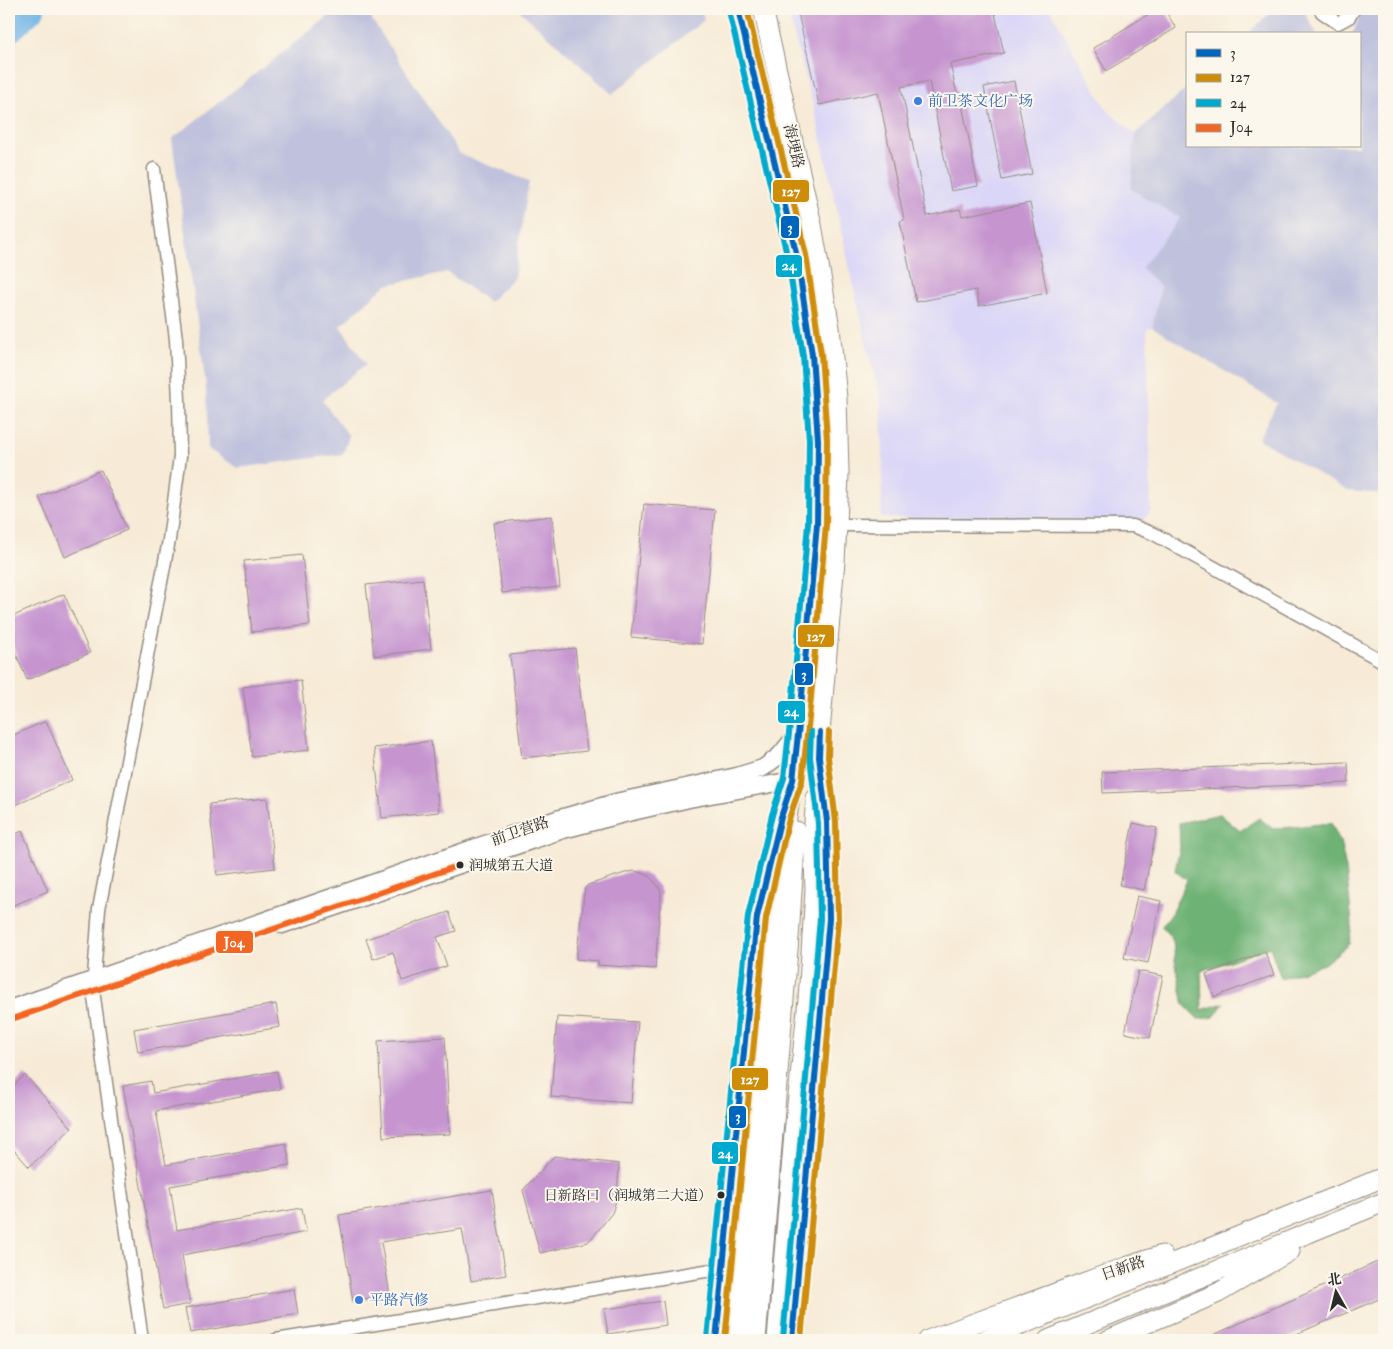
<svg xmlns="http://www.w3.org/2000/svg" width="1393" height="1349" viewBox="0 0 1393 1349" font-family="'IM FELL Double Pica','Noto Serif SC',serif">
<rect width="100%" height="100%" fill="#fbf7ec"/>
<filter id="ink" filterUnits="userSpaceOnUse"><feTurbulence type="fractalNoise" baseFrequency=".02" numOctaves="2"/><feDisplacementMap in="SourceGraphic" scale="10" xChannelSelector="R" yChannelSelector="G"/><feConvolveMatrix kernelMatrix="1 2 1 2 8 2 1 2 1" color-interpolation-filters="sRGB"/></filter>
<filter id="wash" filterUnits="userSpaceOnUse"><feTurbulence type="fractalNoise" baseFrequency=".0096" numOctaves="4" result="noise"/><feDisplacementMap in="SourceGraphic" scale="20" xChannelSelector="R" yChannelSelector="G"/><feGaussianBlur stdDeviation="1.12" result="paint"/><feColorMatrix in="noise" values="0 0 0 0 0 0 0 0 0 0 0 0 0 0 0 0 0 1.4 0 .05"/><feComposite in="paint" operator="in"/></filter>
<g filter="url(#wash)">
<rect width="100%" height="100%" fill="#f7ebd7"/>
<!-- built -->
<path fill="#dad6f7" d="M787 9H1050L1107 110 1135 134 1131 188 1180 218 1141 268 1161 287 1152 327 1147 329 1151 511 1143 520 881 518 883 455 880 396 866 342 817 120Z"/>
<!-- industrial -->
<path fill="#c0c2dd" d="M338 9H365L460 154 529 181 514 278 489 302 447 272 386 285 340 326 366 364 322 400 349 436 343 454 238 468 208 449 206 385 172 139Z
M518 9H701L704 20 612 94Z
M1275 9H1303L1317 34H1247Z
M1362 9H1380V67L1384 95V494L1348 491 1258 439 1277 403 1152 327 1161 287 1141 268 1180 218 1131 189 1135 134 1187 88V146H1359V34H1351L1354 31Z"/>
<!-- forest -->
<path fill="#6eb275" stroke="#4c6e50" d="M1220 814 1240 831 1259 818 1273 829 1331 823 1340 841 1346 869 1352 923 1349 944 1324 964 1281 978 1270 947 1201 971 1202 1010 1224 1003 1214 1017 1198 1019 1184 1005 1175 960 1173 941 1162 926 1171 914 1187 880 1175 871 1180 847 1179 823Z"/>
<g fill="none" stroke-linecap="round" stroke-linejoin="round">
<!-- river -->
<path stroke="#6fb3e5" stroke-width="28" d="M9 29 31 9"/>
</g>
<g id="blocks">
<!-- building -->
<path fill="#c695d0" d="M797 9H994L1004 53 950 64 957 94H960L978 186 951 191 929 81 901 87 927 216 960 209 962 216 1030 203 1047 293 979 306 976 290 916 302 900 221 904 220 878 92 819 105Z
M1157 9H1164L1176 28 1106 71 1093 48Z
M1014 81 1032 174 1002 180 984 87Z
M101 470 127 530 65 557 39 497Z
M644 504 715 510 702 644 631 637Z
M552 516 560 587 502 593 494 523Z
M302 555 310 625 252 632 244 561Z
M423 579 431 649 374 656 366 585Z
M64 594 90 653 27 680 9 637V618Z
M575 648 587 751 522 758 510 655Z
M301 680 309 750 252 757 243 687Z
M46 721 72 780 9 808V737Z
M431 741 439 812 382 818 374 748Z
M1348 762 1349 783 1103 793 1102 772Z
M267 798 275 868 217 875 209 804Z
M1133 823 1157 828 1144 890 1120 885Z
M22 831 48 891 9 907V837Z
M635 871 642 873 649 876 658 886 661 892 655 969 598 965V961L576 959 585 888 588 885 594 883 628 872Z
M1137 896 1161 901 1148 963 1124 958Z
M449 912 456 931 437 937 447 966 402 981 393 952 373 959 366 939Z
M1265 952 1274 975 1214 997 1206 974Z
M1138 971 1163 976 1150 1038 1125 1033Z
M276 1004 280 1027 138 1052 134 1029Z
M557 1017 638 1022 631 1103 551 1097Z
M445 1037 450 1134 383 1137 378 1041Z
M277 1071 280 1089 156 1111 166 1165 286 1143 290 1165 170 1186 177 1230 302 1208 306 1232 182 1255 190 1304 163 1309 123 1086 151 1081 153 1093Z
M25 1075 72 1128 29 1167 9 1144V1090Z
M554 1156 619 1164 617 1198 612 1213 596 1233 588 1242 540 1253 523 1190Z
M492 1190 506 1275 471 1281 462 1229 381 1242 390 1295 353 1301 339 1215Z
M1384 1259V1297L1282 1340H1202Z
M294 1289 298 1314 190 1333 185 1308Z
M663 1301 666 1325 608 1334 604 1309Z"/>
</g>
</g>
<g filter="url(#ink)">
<use href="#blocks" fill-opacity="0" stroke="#918b81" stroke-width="1"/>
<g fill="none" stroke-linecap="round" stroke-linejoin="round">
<defs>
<path id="minor" d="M1320 9 1322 12 1338 23 1349 17 1354 9
M837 525 1133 526 1154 534 1384 662
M142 1340 93 990 99 909 169 540 180 456 179 400 176 339 154 169
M276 1340 724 1268"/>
<path id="tertiary" d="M282 925 563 830 628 813 689 799 793 780
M9 1009 557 819 620 801 737 776 763 768 780 755 798 733"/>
<path id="secondary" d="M738 9 797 257 812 355 818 440 817 524 801 707 793 780 779 867 766 999 739 1340
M763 9 812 225 830 328 837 398 839 473 837 525 835 561 820 732 819 757 827 822 829 919 792 1340
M716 1340 757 917 770 860
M756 1340 789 938 796 831
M777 1340 794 1134 808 1000 815 890 813 834 816 798
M928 1340 1126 1267 1162 1255
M984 1340 1384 1177
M1048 1340 1384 1202
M1108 1340 1218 1293 1290 1251"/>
</defs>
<!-- minor casing -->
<use href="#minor" stroke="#918b81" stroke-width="15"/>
<!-- tertiary casing -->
<use href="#tertiary" stroke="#918b81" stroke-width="19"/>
<!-- secondary casing -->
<use href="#secondary" stroke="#918b81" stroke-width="21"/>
<!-- minor -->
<use href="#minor" stroke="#fff" stroke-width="12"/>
<!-- tertiary -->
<use href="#tertiary" stroke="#fff" stroke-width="16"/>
<!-- secondary -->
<use href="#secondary" stroke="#fff" stroke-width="19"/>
<defs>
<path id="bus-1" d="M716 1340 757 917 781 817 793 780 801 707 817 524 818 440 812 355 797 257 738 9
M792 1340 829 919 827 822 819 757 820 732"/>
<path id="bus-2" d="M725 1340 766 918 789 819 802 781 810 708 826 524 827 439 821 354 806 255 747 9
M801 1340 838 920 836 822 828 757 829 732"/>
<path id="bus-3" d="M707 1339 748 916 772 815 784 778 792 706 808 524 809 440 803 356 788 259 729 11
M783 1339 820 919 818 823 810 757 811 732"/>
<path id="bus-4" d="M9 1020 460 865"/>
</defs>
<!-- bus-1 casing -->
<use href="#bus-1" stroke="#fbf7ec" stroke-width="10"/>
<!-- bus-2 casing -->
<use href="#bus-2" stroke="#fbf7ec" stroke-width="10"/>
<!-- bus-3 casing -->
<use href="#bus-3" stroke="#fbf7ec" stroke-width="10"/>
<!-- bus-4 casing -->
<use href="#bus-4" stroke="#fbf7ec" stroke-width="10"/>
<!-- bus-1 -->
<use href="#bus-1" stroke="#0065bd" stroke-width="6"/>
<!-- bus-2 -->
<use href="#bus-2" stroke="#ce8d09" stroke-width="6"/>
<!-- bus-3 -->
<use href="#bus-3" stroke="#00a9ce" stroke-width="6"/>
<!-- bus-4 -->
<use href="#bus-4" stroke="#f26522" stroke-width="6"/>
</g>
</g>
<!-- markers -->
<g fill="#3f7fe0" stroke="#fbf7ec" stroke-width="2">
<circle cx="918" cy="101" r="5"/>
<circle cx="359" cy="1300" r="5"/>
</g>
<g fill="#2b2b2b" stroke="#fbf7ec" stroke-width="2">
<circle cx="460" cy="865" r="4.5"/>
<circle cx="721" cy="1195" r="4.5"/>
</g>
<g text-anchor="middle" stroke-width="4" stroke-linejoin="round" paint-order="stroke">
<!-- bus labels -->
<g font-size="14" fill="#2b2b2b" stroke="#fbf7ec" text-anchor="start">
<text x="469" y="870">润城第五大道</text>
<text x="712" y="1200" text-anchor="end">日新路口（润城第二大道）</text>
</g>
<!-- shop labels -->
<g font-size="15" fill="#366cbe" stroke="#fbf7ec" text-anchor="start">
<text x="928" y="106">前卫茶文化广场</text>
<text x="369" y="1305">平路汽修</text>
</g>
<!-- street labels -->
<g font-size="15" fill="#2b2b2b" stroke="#fbf7ec">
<text transform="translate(794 146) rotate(77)" y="5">海埂路</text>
<text transform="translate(520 831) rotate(-19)" y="5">前卫营路</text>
<text transform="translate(1123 1268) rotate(-19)" y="5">日新路</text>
</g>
</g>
<g stroke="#fbf7ec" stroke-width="2">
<rect x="772" y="179" width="38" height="24" rx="5" fill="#ce8d09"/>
<rect x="780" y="215" width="20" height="24" rx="5" fill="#0065bd"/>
<rect x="775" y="254" width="28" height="24" rx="5" fill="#00a9ce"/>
<rect x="797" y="624" width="38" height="24" rx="5" fill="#ce8d09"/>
<rect x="794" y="662" width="20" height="24" rx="5" fill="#0065bd"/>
<rect x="777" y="700" width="29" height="24" rx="5" fill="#00a9ce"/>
<rect x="215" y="930" width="39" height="24" rx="5" fill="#f26522"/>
<rect x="731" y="1067" width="38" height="24" rx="5" fill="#ce8d09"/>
<rect x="728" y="1105" width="19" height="24" rx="5" fill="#0065bd"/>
<rect x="711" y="1141" width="28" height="24" rx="5" fill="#00a9ce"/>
</g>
<g font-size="14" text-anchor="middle" font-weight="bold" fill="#fff">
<text x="791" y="196">127</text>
<text x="790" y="232">3</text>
<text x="789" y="270">24</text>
<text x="816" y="641">127</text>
<text x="804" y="679">3</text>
<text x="791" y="716">24</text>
<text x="234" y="947">J04</text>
<text x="750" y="1084">127</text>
<text x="738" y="1121">3</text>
<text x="725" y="1158">24</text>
</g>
<!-- margin -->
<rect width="1393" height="1349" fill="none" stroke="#fbf7ec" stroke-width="30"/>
<!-- legend -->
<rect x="1186" y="32" width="175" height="115" fill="#fbf7ec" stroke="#a8a59f"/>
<rect x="1196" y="49" width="25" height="8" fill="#0065bd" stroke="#a8a59f"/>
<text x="1230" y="58" font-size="15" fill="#2b2b2b">3</text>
<rect x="1196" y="74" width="25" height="8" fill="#ce8d09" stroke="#a8a59f"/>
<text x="1230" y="82" font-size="15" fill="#2b2b2b">127</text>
<rect x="1196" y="99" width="25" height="8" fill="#00a9ce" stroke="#a8a59f"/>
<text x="1230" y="108" font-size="15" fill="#2b2b2b">24</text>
<rect x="1196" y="124" width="25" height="8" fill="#f26522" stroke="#a8a59f"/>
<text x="1230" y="132" font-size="15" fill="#2b2b2b">J04</text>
<!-- north arrow -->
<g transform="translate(1336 1292) rotate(352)" stroke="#fbf7ec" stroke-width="4" paint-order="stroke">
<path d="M0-4L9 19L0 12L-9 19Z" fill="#2b2b2b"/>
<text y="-8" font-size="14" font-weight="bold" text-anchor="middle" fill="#2b2b2b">北</text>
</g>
</svg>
